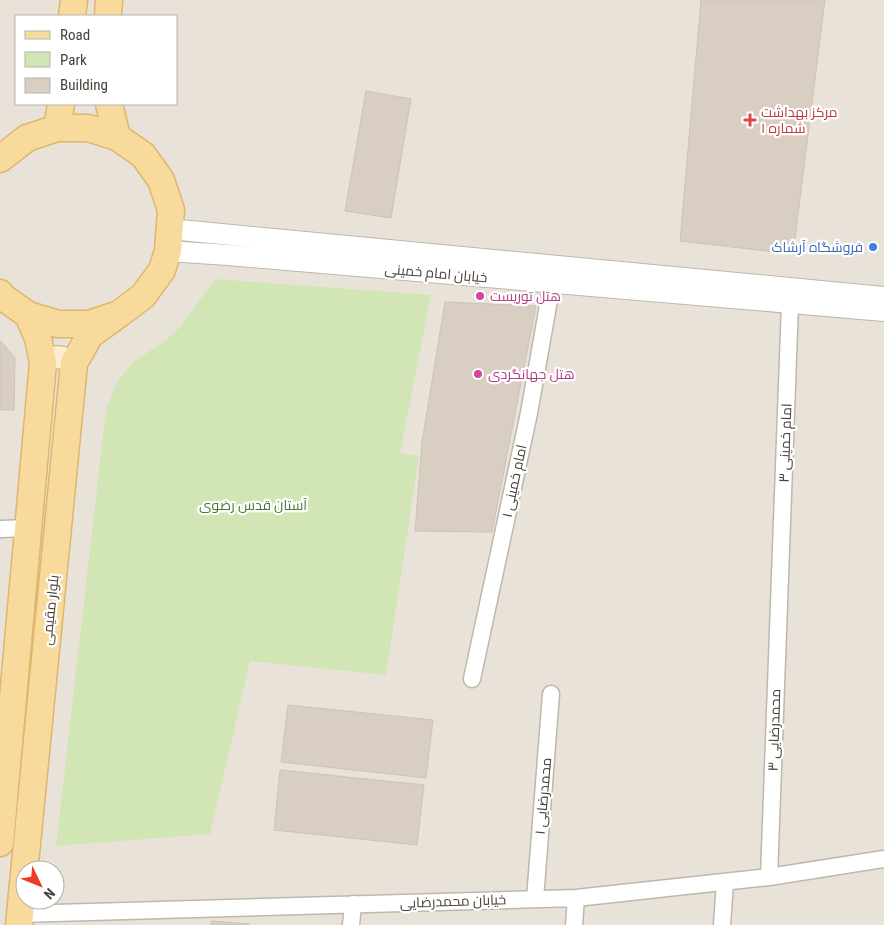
<svg xmlns="http://www.w3.org/2000/svg" width="884" height="925" viewBox="0 0 884 925" font-family="'Roboto Condensed',Cairo,sans-serif">
<rect width="100%" height="100%" fill="#f4f0ea"/>
<!-- residential -->
<path fill="#e8e2d8" fill-rule="evenodd" d="M0 0H884V925H0ZM16 16H176V104H16ZM25 870H55V900H25Z"/>
<!-- green -->
<path fill="#d2e6b5" d="M215 279 431 295 400 453 419 456 386 675 250 661 210 834 56 846 106 410 117 382 133 362 165 341 181 326Z"/>
<!-- building -->
<path fill="#d8cec2" stroke="#cfc3b3" d="M701 0H825L793 254 680 241Z
M366 91 411 99 391 218 345 211Z
M445 302 536 306 492 532 415 531 422 442Z
M0 340 15 358 14 410H0Z
M288 705 433 720 426 778 281 762Z
M280 770 424 785 417 845 274 830Z
M212 921 249 924V925H211Z"/>
<g fill="none" stroke-linecap="round" stroke-linejoin="round">
<defs>
<path id="minor" d="M0 529 29 528
M472 679 529 413 552 283
M769 877 790 303
M535 899 551 694
M20 914 576 898 769 877 884 859
M351 925 353 904
M574 925 576 898
M722 925 725 882"/>
<path id="tertiary" d="M169 229 884 297
M168 251 228 255 884 311"/>
<path id="secondary" d="M43 363C53 355 63 356 74 363"/>
<path id="primary" d="M72 16 74 0
M108 16 109 0
M109 104 117 137
M57 128 61 104
M0 159 27 138 57 128H88L117 137 143 155 161 180 171 210 168 251 162 270 143 296 119 314 89 324H58L28 315 3 297 0 293
M0 843 43 363 38 338 28 315
M19 925 74 363 90 335 119 314"/>
</defs>
<!-- minor casing -->
<use href="#minor" stroke="#bfb7ac" stroke-width="19"/>
<!-- tertiary casing -->
<use href="#tertiary" stroke="#bfb7ac" stroke-width="22"/>
<!-- secondary casing -->
<use href="#secondary" stroke="#d1c09b" stroke-width="25"/>
<!-- primary casing -->
<use href="#primary" stroke="#deb66e" stroke-width="29"/>
<!-- minor -->
<use href="#minor" stroke="#fff" stroke-width="16"/>
<!-- tertiary -->
<use href="#tertiary" stroke="#fff" stroke-width="20"/>
<!-- secondary -->
<use href="#secondary" stroke="#fceecc" stroke-width="22"/>
<!-- primary -->
<use href="#primary" stroke="#f9da9d" stroke-width="26"/>
</g>
<!-- markers -->
<path fill="#e0444e" stroke="#fff" stroke-width="2" d="M747.5 112.5h5v5h5v5h-5v5h-5v-5h-5v-5h5z"/>
<circle fill="#3f7fe0" stroke="#fff" stroke-width="2" cx="873" cy="247" r="5"/>
<g fill="#d1479c" stroke="#fff" stroke-width="2">
<circle cx="480" cy="296" r="5"/>
<circle cx="478" cy="374" r="5"/>
</g>
<g text-anchor="middle" stroke-width="4.5" stroke-linejoin="round" paint-order="stroke">
<!-- health labels -->
<g font-size="14" fill="#be3a42" stroke="#fff" text-anchor="start">
<text x="761" y="117">مرکز بهداشت<tspan x="761" dy="16">شماره ۱</tspan></text>
</g>
<!-- shop labels -->
<g font-size="14" fill="#366cbe" stroke="#fff" text-anchor="end">
<text x="863" y="252">فروشگاه آرشاک</text>
</g>
<!-- street labels -->
<g font-size="14" fill="#474138" stroke="#fff">
<text transform="translate(436 273) rotate(5)" y="5">خیابان امام خمینی</text>
<text transform="translate(785 443) rotate(-88)" y="5">امام خمینی ۳</text>
<text transform="translate(514 481) rotate(-78)" y="5">امام خمینی ۱</text>
<text transform="translate(50 610) rotate(-84)" y="5">بلوار مقیمی</text>
<text transform="translate(774 730) rotate(-88)" y="5">محمدرضایی ۳</text>
<text transform="translate(543 796) rotate(-85)" y="5">محمدرضایی ۱</text>
<text transform="translate(453 901) rotate(-2)" y="5">خیابان محمدرضایی</text>
</g>
<!-- hotel labels -->
<g font-size="14" fill="#b23c85" stroke="#fff" text-anchor="start">
<text x="490" y="301">هتل توریست</text>
<text x="488" y="379">هتل جهانگردی</text>
</g>
<!-- park labels -->
<g font-size="14" fill="#4d772e" stroke="#fff">
<text x="253" y="510">آستان قدس رضوی</text>
</g>
</g>
<!-- legend -->
<rect x="15" y="15" width="162" height="90" fill="#ffffff" stroke="#b5b3af"/>
<rect x="25" y="31" width="25" height="8" fill="#f9da9d" stroke="#b5b3af"/>
<text x="60" y="40" font-size="15" fill="#474138">Road</text>
<rect x="25" y="52" width="25" height="15" fill="#d2e6b5" stroke="#b5b3af"/>
<text x="60" y="65" font-size="15" fill="#474138">Park</text>
<rect x="25" y="78" width="25" height="15" fill="#d8cec2" stroke="#b5b3af"/>
<text x="60" y="90" font-size="15" fill="#474138">Building</text>
<!-- north arrow -->
<g transform="translate(40 885) rotate(133)"><circle r="24" fill="#ffffff" stroke="#b5b3af"/>
<path d="M0-4L9 19L0 12L-9 19Z" fill="#ef3a26"/>
<text y="-8" font-size="14" font-weight="bold" text-anchor="middle" fill="#474138">N</text>
</g>
</svg>
